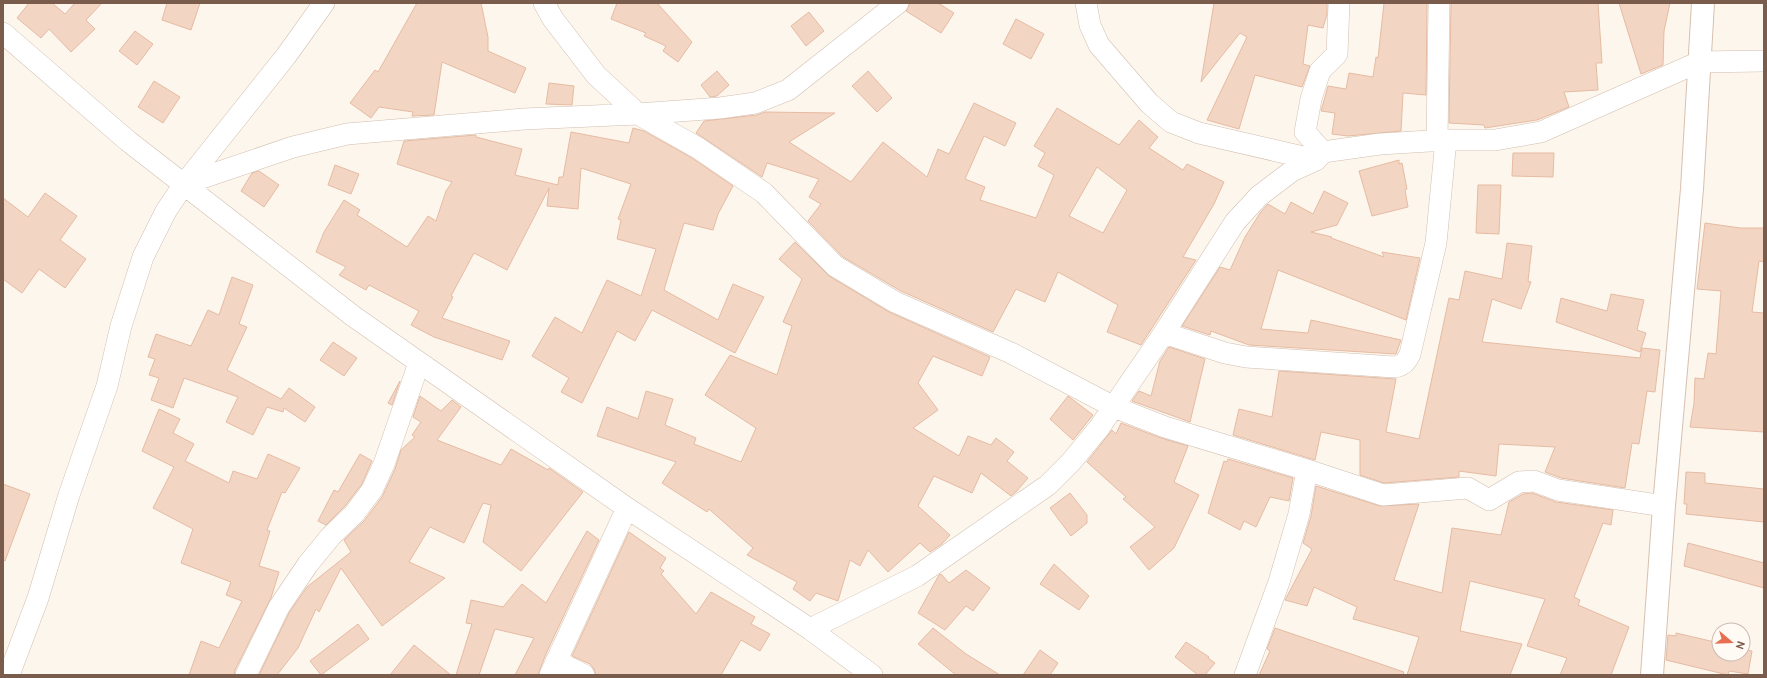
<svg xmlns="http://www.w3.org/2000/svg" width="1767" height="678" viewBox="0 0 1767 678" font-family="Overpass,sans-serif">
<rect width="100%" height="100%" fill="#fdf6ec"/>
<!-- building -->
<path fill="#f3d5c3" stroke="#e6bba3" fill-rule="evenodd" d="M29 3H52L65 14 75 3H102L86 20 95 29 71 52 49 29 41 38 17 18Z
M167 3H200L191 30 162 20Z
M417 3H481L488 37V51L526 68 515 93 442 62 434 115 412 116 413 112 379 107 371 118 350 103 375 70 378 72Z
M617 3H657L692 42 678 62 663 51 666 46 644 36 646 33 611 19Z
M910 3H938L954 13 941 33 906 11Z
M1214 3H1327V14L1323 28 1308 25 1303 64 1310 66 1302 87 1255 75 1239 129 1207 120 1247 37 1240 33 1201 82Z
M1384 3H1427L1426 95 1403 93 1401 131 1348 136 1332 134 1335 113 1321 111 1328 86 1346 89 1349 73 1373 77 1376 57 1378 58Z
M1451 3H1598L1602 63H1596L1598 90 1564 92 1569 107 1537 120 1485 128 1484 125 1449 123Z
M1619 3H1670L1664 31 1663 65 1641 74Z
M809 12 824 31 806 46 791 26Z
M1016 19 1044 34 1031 59 1003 44Z
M135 31 153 44 137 65 119 51Z
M717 71 729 85 717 96 710 97 701 85Z
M868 71 892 98 877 112 852 86Z
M154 81 180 97 163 123 138 107Z
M549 83 574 86 572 105 546 104Z
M974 103 1016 123 1005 146 984 136 965 179 985 187 980 200 1036 218 1054 175 1038 166 1045 153 1034 146 1057 108 1119 145 1139 120 1158 137 1149 148 1183 170 1187 164 1224 182 1214 204 1183 257 1196 260 1141 345 1107 332 1118 305 1058 272 1045 302 1016 289 993 332 901 291 843 257 808 221 821 204 809 197 819 179 767 163 762 177 696 133 704 121 757 115 765 112 835 113 789 142 851 182 883 142 927 177 938 149 949 154ZM1097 167 1127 190 1103 233 1069 216Z
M633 128 644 131 692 158 733 186 718 214 713 230 684 223 664 290 718 320 733 284 764 297 735 353 652 310 635 341 617 331 582 403 561 392 569 378 532 356 555 317 582 333 607 280 641 296 656 249 617 239 621 220 618 219 631 184 581 168 578 209 547 206 549 188 507 270 474 253 451 296 453 297 442 318 510 341 502 360 434 337 411 325 419 311 369 285 366 290 339 275 346 267 316 252 324 232 344 200 360 210 357 215 407 247 428 216 436 221 446 191 452 182 397 164 404 141 476 135V137L522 149 515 175 558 185 559 177H563L571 132 629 143Z
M1513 153H1554L1553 177 1512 176Z
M1399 160V164L1402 163 1407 189 1405 190 1408 207 1372 216 1359 171Z
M335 165 359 174 351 194 328 185Z
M259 171 279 185 264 207 241 191 252 173Z
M1478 185H1501L1499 234 1476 233Z
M1324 191 1348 203 1337 225 1311 232 1332 237 1331 238 1384 257 1382 252 1420 258 1406 320 1278 270 1261 329 1308 333 1311 320 1401 340 1396 354 1249 345 1211 331 1210 335 1182 326 1220 267 1230 270 1245 237 1260 213 1267 205 1268 204 1285 214 1291 202 1313 214Z
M45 193 77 216 60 240 86 259 65 288 39 269 22 293 3 279V198L28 217Z
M1705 223 1740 228H1764V262L1759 261 1752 312 1764 313V432L1690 427 1694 403 1695 378 1704 379 1708 353 1716 354 1721 291 1697 289Z
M795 242 829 276 889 312 990 357 982 376 933 356 918 383 938 410 913 428 959 456 968 436 991 445 996 438 1014 452 1007 461 1028 478 1016 492 1011 496 981 473 972 493 934 476 918 506 950 535 942 544 930 552 920 543 888 572 868 550 860 566 850 560 838 601 816 593 810 601 793 589 797 582 747 555 753 548 709 509 707 512 662 483 676 462 597 436 607 407 638 419 646 391 673 399 665 425 696 438 694 444 741 462 756 428 705 395 730 355 777 375 792 326 783 322 802 279 779 259Z
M1507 243 1532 246 1528 281 1531 282 1521 309 1492 299 1482 342 1640 358 1642 348 1660 350 1655 392 1647 391 1639 444 1632 443 1625 488 1561 478 1545 472 1555 447 1499 444 1496 476 1459 471V477L1384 483 1360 475V440L1321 432 1315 460 1233 435 1239 409 1272 417 1279 371 1396 379 1386 432 1419 439 1449 298 1459 300 1465 271 1502 279Z
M232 277 253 285 239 324 247 327 227 370 281 399 289 388 315 407 305 422 284 408 283 412 267 407 253 435 226 422 238 397 184 378 173 408 151 400 159 378 149 375 155 359 148 357 156 334 191 346 208 310 219 315Z
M1611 294 1644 300 1637 330 1646 333 1640 352 1556 322 1561 298 1607 311Z
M333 342 357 358 344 376 320 360Z
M1169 347 1205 359 1190 422 1132 401 1139 391 1151 396 1160 361Z
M400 381 392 405 388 403Z
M420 396 441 411 452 400 461 407 437 440 501 465 511 449 548 470 549 468 583 492 521 571 483 542 491 505 483 503 464 543 430 527 409 562 445 578 382 626 341 568 319 612 316 609 298 648 277 675H259L289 613 307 587 351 552 344 540 364 521 382 497 395 469 401 450 415 437 412 435 421 422 413 417Z
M1068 396 1093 415 1073 440 1050 419Z
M159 409 180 419 173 433 194 444 185 461 229 483 233 471 257 479 268 454 300 468 285 493 282 492 267 530 270 531 259 566 279 572 271 598 235 670 234 675H189L201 641 219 648 242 601 226 595 231 582 181 563 193 529 153 508 174 467 142 451Z
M1121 423 1161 438 1188 446 1174 482 1199 495 1174 548 1149 570 1130 547 1155 527 1123 499 1126 497 1087 462 1112 430 1116 434Z
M360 454 372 461 362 484 345 506 326 525 318 521 334 490 338 492Z
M1228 459 1293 478 1289 501 1270 497 1256 527 1244 521 1240 530 1208 513 1224 461 1227 462Z
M1686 472 1705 473V483L1764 489V522L1686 514 1687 504H1684Z
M3 484 30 494 5 561 3 560Z
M1316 486 1380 506 1419 504 1394 580 1442 593 1452 528 1501 535 1509 502 1523 494 1532 493 1556 502 1613 510 1611 525 1603 523 1574 597 1580 600 1578 605 1629 627 1611 675H1560L1567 658 1527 646 1545 599 1470 581 1460 631 1522 644 1510 675H1407L1419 637 1353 619 1357 607 1314 587 1307 606 1285 600 1312 549 1303 543 1311 516Z
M1070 493 1087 515V523L1071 536 1050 508Z
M587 531 599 540 545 656 538 675H515L534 638 495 629 479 675H456L472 624 466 623 471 600 503 607 522 584 546 603Z
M629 532 666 558 660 568 664 571 661 574 696 614 711 592 755 617 751 624 770 634 760 651 741 640 721 675H596L594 669 590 664 572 656Z
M1688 543 1764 563V588L1684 566Z
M1054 564 1089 596 1079 610 1040 584Z
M966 570 990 588 973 611 966 606 945 630 918 613 939 575 941 574 949 583Z
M358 624 369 639 321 675 310 661Z
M933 628 966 654 1000 675H956L918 644Z
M1275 628 1404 672 1403 675H1259L1270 651 1267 649Z
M1676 633 1719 643V654H1743V649L1752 651 1748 674 1729 671 1728 675 1666 660 1668 635 1676 636Z
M1186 642 1209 657 1208 658 1215 663 1205 675H1198L1175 657Z
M414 645 451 675H390Z
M1040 650 1058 663 1050 675H1023Z"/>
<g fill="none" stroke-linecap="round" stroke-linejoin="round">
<defs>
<path id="street" d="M544 3 553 19 596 75 638 114 698 148 764 193 835 266 895 302 1011 353 1114 407 1165 427 1307 470 1383 495 1468 488 1489 500 1519 482 1534 481 1558 490 1664 506
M1086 3 1090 25 1099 45 1149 103 1171 122 1199 133 1316 160
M3 33 128 141 353 316 627 508 810 629 872 675
M1437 141 1439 3
M1323 152 1305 132 1311 99 1320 71 1337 54 1339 3
M184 184 293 147 347 134 524 119 638 114 720 108 755 103 788 90 898 3
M1164 333 1225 353 1246 357 1394 367C1403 366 1406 362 1410 354L1436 243 1446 140
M810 629 917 576 1048 485 1071 462 1099 428 1164 333 1235 222 1259 196 1292 171 1316 160 1323 152 1380 144 1446 140H1495L1541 132 1699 62 1764 61
M556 661 584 675
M9 675 38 598 69 495 107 386 121 326 143 257 166 211 184 184 286 56 324 3
M246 675 279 607 308 564 331 536 354 514 372 490 384 464 419 363
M550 675 627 508
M1245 675 1279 582 1299 514 1307 470"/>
<path id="secondary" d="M1652 675 1664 506 1692 189 1703 3"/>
</defs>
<!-- street casing -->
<use href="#street" stroke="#d1beb0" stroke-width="22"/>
<!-- secondary casing -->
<use href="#secondary" stroke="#d6c0b0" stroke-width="24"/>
<!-- street -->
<use href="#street" stroke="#fff" stroke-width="21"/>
<!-- secondary -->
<use href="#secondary" stroke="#fff" stroke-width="22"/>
</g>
<!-- border -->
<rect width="1767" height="678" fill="none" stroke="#7a5c4d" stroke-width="8"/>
<!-- north arrow -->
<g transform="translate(1731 642) rotate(109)"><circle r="19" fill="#fffaf3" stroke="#cabbb1"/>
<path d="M0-3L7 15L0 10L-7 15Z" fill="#e76f51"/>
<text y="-6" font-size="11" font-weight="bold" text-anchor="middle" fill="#7a5c4d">N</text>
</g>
</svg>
